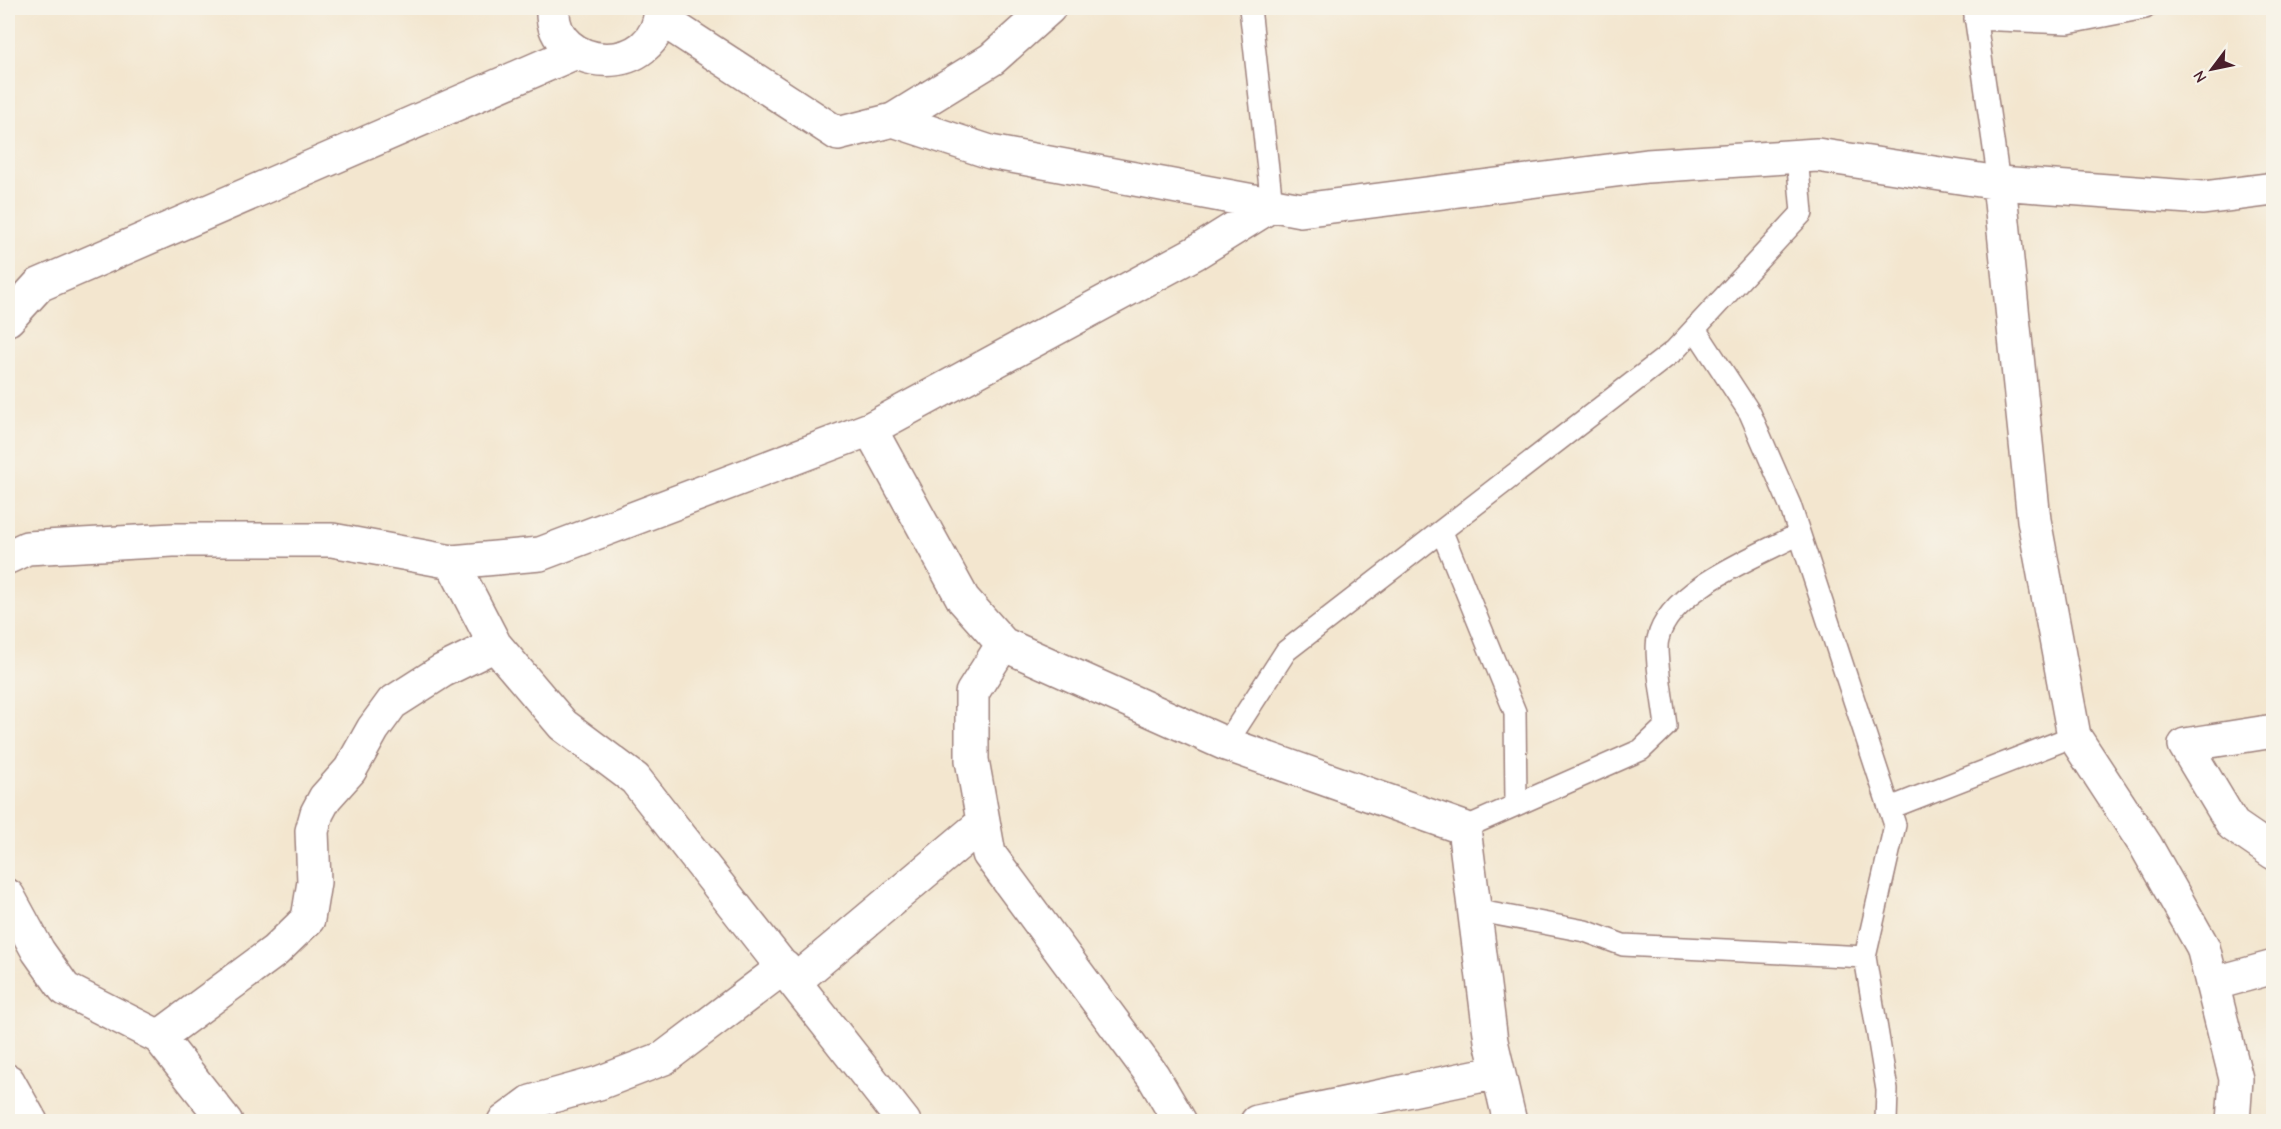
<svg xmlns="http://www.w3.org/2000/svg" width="2281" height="1129" viewBox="0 0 2281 1129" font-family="'Comic Neue',sans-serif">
<defs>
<pattern id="building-cross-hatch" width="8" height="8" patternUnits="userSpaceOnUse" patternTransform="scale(1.5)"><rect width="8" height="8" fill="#c497c8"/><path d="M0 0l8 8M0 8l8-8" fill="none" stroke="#a17ba3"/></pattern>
</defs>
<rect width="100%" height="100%" fill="#f7f3e8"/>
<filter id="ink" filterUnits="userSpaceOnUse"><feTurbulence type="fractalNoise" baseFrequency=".0167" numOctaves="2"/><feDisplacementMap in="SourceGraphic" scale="12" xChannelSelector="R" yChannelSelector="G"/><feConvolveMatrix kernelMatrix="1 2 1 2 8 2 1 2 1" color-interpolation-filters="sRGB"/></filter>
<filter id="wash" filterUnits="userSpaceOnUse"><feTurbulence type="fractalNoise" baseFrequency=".008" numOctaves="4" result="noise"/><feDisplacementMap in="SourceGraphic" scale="24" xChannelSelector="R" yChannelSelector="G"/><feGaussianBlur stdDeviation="1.35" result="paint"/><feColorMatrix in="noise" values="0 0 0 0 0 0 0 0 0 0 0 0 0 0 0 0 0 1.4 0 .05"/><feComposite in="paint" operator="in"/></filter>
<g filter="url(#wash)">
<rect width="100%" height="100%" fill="#f3e6cf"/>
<g id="blocks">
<!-- building -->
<path fill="url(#building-cross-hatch)" d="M8 193 14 214 8 215Z"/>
</g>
</g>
<g filter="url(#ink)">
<use href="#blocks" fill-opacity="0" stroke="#9e827d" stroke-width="1.5"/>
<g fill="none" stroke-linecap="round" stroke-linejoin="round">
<defs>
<path id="service" d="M1250 8 1272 205
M1974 8 1999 183
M1975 19 2068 23 2145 8
M1695 329 1750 413 1790 505 1895 825 1865 957 1887 1090 1886 1122
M1442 532 1515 712 1516 803
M1226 744 1286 651 1675 350 1802 213 1797 156
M1890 808 2074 736
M1464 828 1641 750 1666 726C1664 708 1654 652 1658 639 1669 589 1758 556 1799 534
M1474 910 1585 931 1623 945 1865 957"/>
<path id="minor" d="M893 120 990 152 1301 210 1647 166 1817 155 1999 183 2203 198 2274 189
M1999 183 2034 520 2074 736 2146 846 2203 947 2236 1079 2233 1122
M870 429 963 599 1003 644 1226 744 1464 828 1491 1041 1510 1122
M8 557 27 548 173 540H332L452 562 540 554 870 429 1195 253 1272 205
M452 562 495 645 563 725 635 779 904 1122
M1003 644 972 693V760L989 854 1153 1076 1180 1122
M2274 731 2185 745 2233 825 2274 853
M8 896 38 951 65 989 159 1037 226 1122
M795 981 983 823
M2212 984 2274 967
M159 1037 275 951 308 919 314 882 312 831 317 813 325 798 350 770 373 729 392 703 442 671 495 645
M504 1122 531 1102 599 1083 664 1058 784 967
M1257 1122 1498 1072"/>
<path id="tertiary" d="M660 18 838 134 893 120 992 59 1049 8"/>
<path id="secondary" d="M553 8C549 73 659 80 661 8
M8 319 39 285 576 52
M8 1081 31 1122"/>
</defs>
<!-- service casing -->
<use href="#service" stroke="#9e827d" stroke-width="24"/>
<!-- minor casing -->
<use href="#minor" stroke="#9e827d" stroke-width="36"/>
<!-- tertiary casing -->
<use href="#tertiary" stroke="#9e827d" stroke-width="36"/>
<!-- secondary casing -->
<use href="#secondary" stroke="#9e827d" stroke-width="36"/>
<!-- service -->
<use href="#service" stroke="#fff" stroke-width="21"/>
<!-- minor -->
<use href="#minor" stroke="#fff" stroke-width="33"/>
<!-- tertiary -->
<use href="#tertiary" stroke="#fff" stroke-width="33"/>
<!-- secondary -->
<use href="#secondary" stroke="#fff" stroke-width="33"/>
</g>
</g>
<!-- margin -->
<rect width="2281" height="1129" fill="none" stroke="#f7f3e8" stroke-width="30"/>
<!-- north arrow -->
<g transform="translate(2212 69) rotate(238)" stroke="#f7f3e8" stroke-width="4.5" paint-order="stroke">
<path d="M0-4.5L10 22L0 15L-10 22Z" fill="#4a1f2b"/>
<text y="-9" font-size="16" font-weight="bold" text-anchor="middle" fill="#4a1f2b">N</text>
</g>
</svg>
